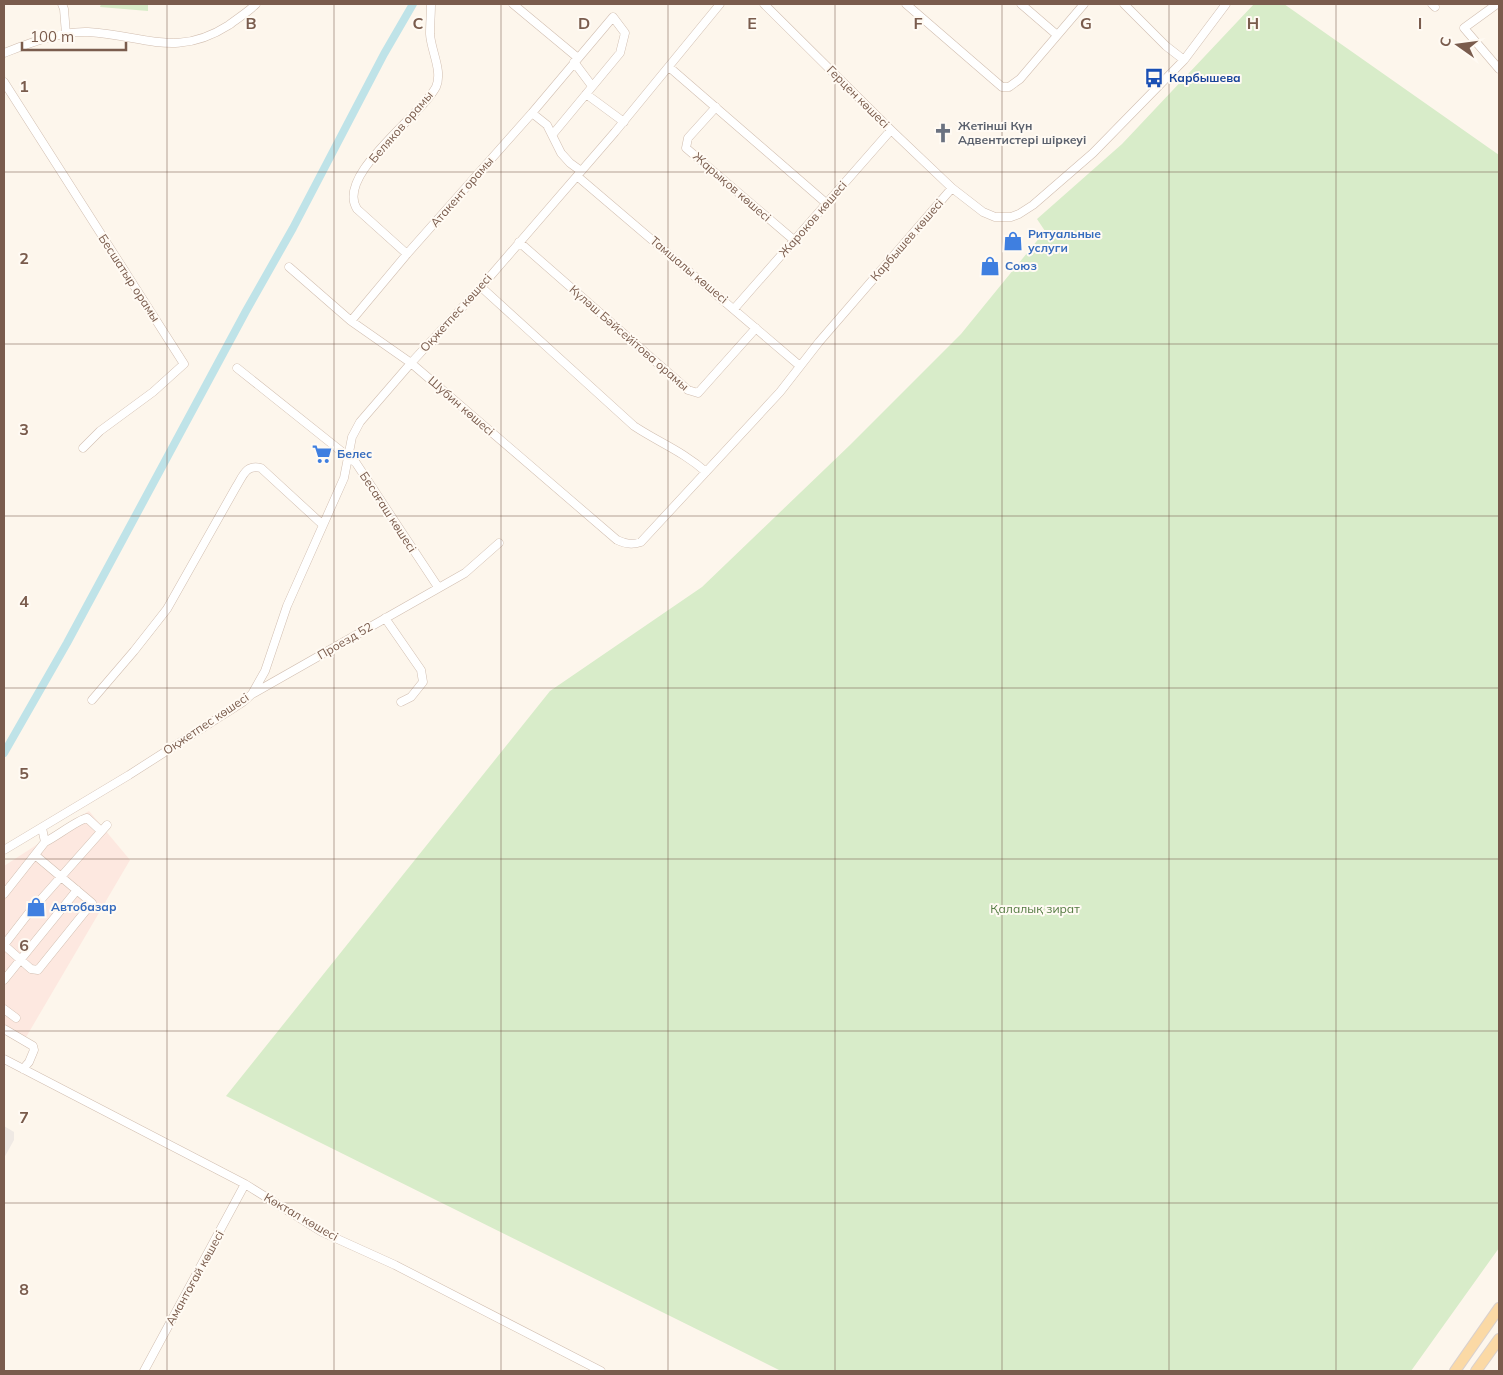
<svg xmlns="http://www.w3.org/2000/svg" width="1503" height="1375" viewBox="0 0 1503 1375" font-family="Mulish,sans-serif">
<rect width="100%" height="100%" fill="#fdf6ec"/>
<!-- commercial -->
<path fill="#fde8e0" d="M89 811 130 860 22 1044 4 1034V866Z"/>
<!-- industrial -->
<path fill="#efe9e4" d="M4 1126 14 1132V1140L4 1158Z"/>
<!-- green -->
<path fill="#d8ecc9" d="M101 4H148V11L100 7Z
M1254 4H1284L1499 155V1248L1411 1371H781L226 1096 550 691 702 587 850 445 961 334 1045 231 1037 219 1122 144Z"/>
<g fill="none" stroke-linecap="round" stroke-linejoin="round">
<!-- canal -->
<path stroke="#bfe3e8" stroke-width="8" d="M4 753 67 643 246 311 293 228 384 54 413 4"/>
<defs>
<path id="minor" d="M62 4 64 9 66 34
M513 4 578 58
M764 4 891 130 952 188 983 212 995 217H1011L1019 214 1033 205 1093 153 1184 60 1226 4
M906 4 1002 87H1009L1020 79 1084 4
M1021 4 1057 35
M1124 4 1166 46 1184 60
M1432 4 1435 7
M1497 4 1464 28 1499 69
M4 53C30 43 60 31 88 32 144 35 176 59 229 25 238 18 248 12 256 4
M574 62 592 86
M669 67 826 203
M4 82 184 364 153 392 100 431 83 448
M586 94 624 122
M716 107 688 138 686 148 795 241
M532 113 547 125 561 153 570 163 581 171
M577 176 800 366
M519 242 688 390 698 393 756 328
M407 254 357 209C335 175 421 116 436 87 443 71 431 51 430 34 430 24 431 14 431 4
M289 267 351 321 411 363 617 540C626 544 632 545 641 542L780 392 819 342 952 188
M481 287 634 426C658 442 684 452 706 472
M734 309 891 130
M351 321 407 254 532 113 613 17 625 33 620 53 553 134
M237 368 356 463 438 587
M385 618 421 670 423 682 411 697 401 702
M254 693 465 573 499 543
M92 700 134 651 167 609 236 487C243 476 246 464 261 468L323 525
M45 842C56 837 77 820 87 818L101 831
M4 850 129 775 243 702 252 694 265 671 287 606 344 478 352 437 360 422 411 363 481 287 615 132 720 4
M4 894 45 842 42 828
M4 945 31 969 38 970 92 903 35 855
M4 945 28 914 107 825
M4 980 77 890
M4 1009 16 1018
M4 1029 33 1046 34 1050 29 1062 23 1069
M4 1059 245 1184 322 1232 395 1265 601 1371
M144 1371 245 1184"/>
<path id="major" d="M1455 1371 1499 1308
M1476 1371 1499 1339"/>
</defs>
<!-- minor casing -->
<use href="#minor" stroke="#d1beb0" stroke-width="9"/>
<!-- major casing -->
<use href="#major" stroke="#dad1cd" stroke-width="12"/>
<!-- minor -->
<use href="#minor" stroke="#fff" stroke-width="8"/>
<!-- major -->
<use href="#major" stroke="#fbd9a5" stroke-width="10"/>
</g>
<!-- grid -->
<path fill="none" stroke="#7a5c4d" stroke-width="1" stroke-opacity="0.55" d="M167 4V1371M334 4V1371M501 4V1371M668 4V1371M835 4V1371M1002 4V1371M1169 4V1371M1336 4V1371M4 172H1499M4 344H1499M4 516H1499M4 688H1499M4 859H1499M4 1031H1499M4 1203H1499"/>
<!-- icons -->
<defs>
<symbol id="bus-bare" viewBox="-9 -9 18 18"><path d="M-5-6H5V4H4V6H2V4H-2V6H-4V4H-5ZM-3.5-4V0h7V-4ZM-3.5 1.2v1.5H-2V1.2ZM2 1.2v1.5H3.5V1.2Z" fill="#1a4fb4" stroke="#fffaf3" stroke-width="2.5" paint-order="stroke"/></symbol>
<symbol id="church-bare" viewBox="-9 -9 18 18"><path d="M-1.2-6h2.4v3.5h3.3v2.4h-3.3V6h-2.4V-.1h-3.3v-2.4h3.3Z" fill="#6b7280" stroke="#fffaf3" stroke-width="2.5" paint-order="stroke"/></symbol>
<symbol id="shop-bare" viewBox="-9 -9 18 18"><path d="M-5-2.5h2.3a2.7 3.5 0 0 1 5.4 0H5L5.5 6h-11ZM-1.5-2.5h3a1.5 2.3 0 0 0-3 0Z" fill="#3f7fe0" stroke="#fffaf3" stroke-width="2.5" paint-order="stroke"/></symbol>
<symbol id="supermarket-bare" viewBox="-9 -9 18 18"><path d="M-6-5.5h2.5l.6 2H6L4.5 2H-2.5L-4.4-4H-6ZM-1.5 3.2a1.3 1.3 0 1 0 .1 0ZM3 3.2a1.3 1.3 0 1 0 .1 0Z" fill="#3f7fe0" stroke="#fffaf3" stroke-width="2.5" paint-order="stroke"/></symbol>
</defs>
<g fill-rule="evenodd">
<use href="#bus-bare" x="1140" y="64" width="28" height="28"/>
<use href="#church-bare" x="929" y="119" width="28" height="28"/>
<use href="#shop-bare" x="999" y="227" width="28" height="28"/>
<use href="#shop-bare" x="976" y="252" width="28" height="28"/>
<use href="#supermarket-bare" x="308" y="440" width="28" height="28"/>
<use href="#shop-bare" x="22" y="893" width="28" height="28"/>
</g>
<g text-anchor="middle" stroke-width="4" stroke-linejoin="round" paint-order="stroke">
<!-- transit labels -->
<g font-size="12" font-weight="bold" fill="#164399" stroke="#fffaf3" text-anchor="start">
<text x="1169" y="82">Карбышева</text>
</g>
<!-- street labels -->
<g font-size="12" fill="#7a5c4d" stroke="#fffaf3">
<text transform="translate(858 97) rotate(45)" y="4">Герцен көшесі</text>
<text transform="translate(401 127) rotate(-49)" y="4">Беляков орамы</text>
<text transform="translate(732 187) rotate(41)" y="4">Жарықов көшесі</text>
<text transform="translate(462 192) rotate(-49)" y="4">Атакент орамы</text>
<text transform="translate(813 219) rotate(-49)" y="4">Жароков көшесі</text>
<text transform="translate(907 240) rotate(-49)" y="4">Карбышев көшесі</text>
<text transform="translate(689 270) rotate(40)" y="4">Тамшалы көшесі</text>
<text transform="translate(129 278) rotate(57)" y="4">Бесшатыр орамы</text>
<text transform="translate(456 313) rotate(-48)" y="4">Оқжетпес көшесі</text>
<text transform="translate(629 338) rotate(41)" y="4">Күләш Бәйсейітова орамы</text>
<text transform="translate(461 406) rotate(41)" y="4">Шубин көшесі</text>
<text transform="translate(388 512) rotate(57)" y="4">Бесағаш көшесі</text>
<text transform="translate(345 641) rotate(-30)" y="4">Проезд 52</text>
<text transform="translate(206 724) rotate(-34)" y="4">Оқжетпес көшесі</text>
<text transform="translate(301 1217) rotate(30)" y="4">Көктал көшесі</text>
<text transform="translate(195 1278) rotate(-61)" y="4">Амантоғай көшесі</text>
</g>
<!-- worship labels -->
<g font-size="12" font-weight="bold" fill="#5b616d" stroke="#fffaf3" text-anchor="start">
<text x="958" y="130">Жетінші Күн<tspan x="958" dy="14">Адвентистері шіркеуі</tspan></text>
</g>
<!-- shop labels -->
<g font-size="12" font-weight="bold" fill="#366cbe" stroke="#fffaf3" text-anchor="start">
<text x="1028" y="238">Ритуальные<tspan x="1028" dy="14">услуги</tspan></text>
<text x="1005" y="270">Союз</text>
<text x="337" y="458">Белес</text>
<text x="51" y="911">Автобазар</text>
</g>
<!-- park labels -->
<g font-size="12" fill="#537a41" stroke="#fffaf3">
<text x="1035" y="913">Қалалық зират</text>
</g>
</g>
<g font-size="16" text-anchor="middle" font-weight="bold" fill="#7a5c4d" stroke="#fffaf3" stroke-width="4" stroke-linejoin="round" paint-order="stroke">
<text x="251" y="29">B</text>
<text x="418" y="29">C</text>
<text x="584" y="29">D</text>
<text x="752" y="29">E</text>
<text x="918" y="29">F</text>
<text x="1086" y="29">G</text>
<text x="1253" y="29">H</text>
<text x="1420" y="29">I</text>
<text x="24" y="92">1</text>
<text x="24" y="264">2</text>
<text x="24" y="435">3</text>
<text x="24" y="607">4</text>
<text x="24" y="779">5</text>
<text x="24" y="951">6</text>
<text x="24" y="1123">7</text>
<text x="24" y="1295">8</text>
</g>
<!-- border -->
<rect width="1503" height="1375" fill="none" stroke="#7a5c4d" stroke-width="10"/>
<!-- north arrow -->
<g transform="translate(1458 45) rotate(284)" stroke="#fffaf3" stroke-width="4" paint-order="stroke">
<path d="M0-4L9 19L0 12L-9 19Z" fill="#7a5c4d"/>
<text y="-8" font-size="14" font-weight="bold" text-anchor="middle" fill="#7a5c4d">С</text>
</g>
<!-- scale -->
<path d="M22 42v8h104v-8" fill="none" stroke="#7a5c4d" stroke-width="2.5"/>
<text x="30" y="42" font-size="15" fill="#7a5c4d" stroke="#fffaf3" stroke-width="4" paint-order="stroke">100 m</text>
</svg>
